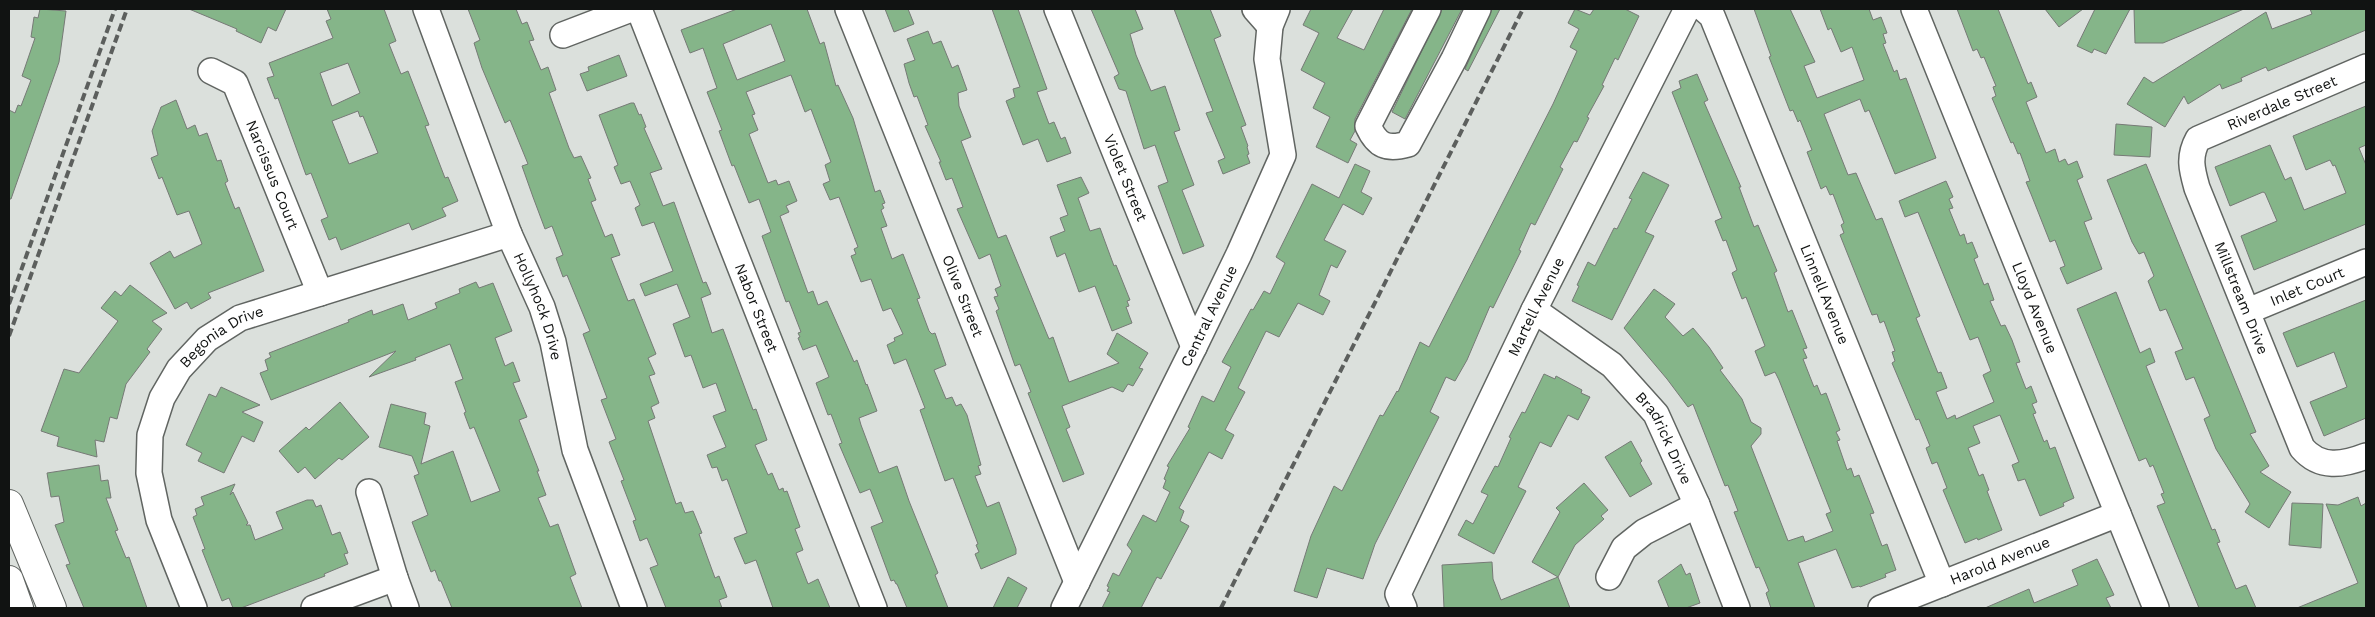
<svg xmlns="http://www.w3.org/2000/svg" width="2375" height="617" viewBox="0 0 2375 617" font-family="'Work Sans',sans-serif">
<rect width="100%" height="100%" fill="#dbe0dc"/>
<!-- building -->
<path fill="#85b589" stroke="#767a76" fill-rule="evenodd" d="M40 9 66 11 59 62 11 199H9V110L15 113 18 105 21 106 31 80 22 76 35 38 31 37 34 17 38 18Z
M189 9H286L276 31 268 27 261 43 236 31 237 29Z
M327 9H384L396 41 389 44 401 74 408 71 429 125 425 126 445 178 448 177 458 201 442 208 446 216 412 230 409 223 341 250 336 237 329 240 321 220 328 217 311 173 306 175 278 98 275 99 267 78 274 76 269 63 333 38 326 21 331 19ZM348 63 360 93 332 106 320 73ZM358 111 360 117 363 116 378 153 349 164 332 121Z
M468 9H516L522 24 527 22 534 40 529 41 541 70 548 67 556 90 549 93 569 148 574 158 581 156 591 178 588 179 596 200 591 202 605 237 612 234 620 255 611 258 628 301 634 299 656 354 648 358 655 374 649 376 659 403 651 407 655 418 648 421 676 504 681 502 685 513 693 511 702 533 699 534 715 578 719 576 727 597 719 600 722 608H666L650 568 658 565 647 538 640 541 633 521 636 520 621 481 624 480 609 442 616 439 601 400 607 398 583 334 590 331 567 275 563 277 556 258 563 255 552 226 545 229 533 197 522 166 528 164 510 120 505 123 482 68 474 43 480 40Z
M737 9H807L820 44 824 42 836 86 838 85 853 118 875 192 880 190 885 203 882 204 884 208 881 210 887 226 881 228 892 259 903 254 920 298 917 299 929 331 932 334 935 333 946 365 934 370 946 399 952 397 956 406 961 404 967 415 981 465 978 466 981 474 975 476 987 507 999 502 1016 549V554L981 569 975 554 979 552 976 545 978 544 953 478 945 481 920 410 925 408 906 359 894 364 887 345 895 341 894 338 903 334 891 308 883 311 871 279 861 282 851 256 856 254 854 249 858 247 839 197 830 200 823 184 830 181 825 165 831 162 811 109 805 112 791 75 746 92 755 114 752 115 758 130 749 134 768 183 776 180 778 185 789 181 797 201 786 206 789 212 780 216 808 293 813 291 818 305 827 301 854 362 857 360 866 385 867 384 877 411 859 418 861 425 879 473 897 466 909 501 938 573 935 575 948 608H907L897 584H896L894 580 891 581 871 527 883 522 870 489 860 493 839 444 842 443 831 414 828 415 816 383 829 377 816 345 803 350 798 338 800 337 798 333 801 332 789 301 786 302 762 236 771 232 759 199 749 203 734 165 732 166 719 131 722 130 707 92 717 88 703 48 690 53 681 30ZM771 24 785 61 737 80 723 44Z
M885 9H908L914 24 894 32Z
M992 9H1018L1047 89 1037 92 1049 124 1054 122 1061 139 1065 137 1071 153 1047 162 1038 139 1023 145 1006 101 1015 97 1013 89 1020 87Z
M1091 9H1135L1143 29 1130 34 1136 55 1151 91 1165 86 1180 130 1174 132 1194 185 1182 190 1204 246 1183 254 1158 186 1168 182 1155 145 1144 149 1126 91 1119 89 1114 77 1119 74Z
M1174 9H1210L1221 36 1214 39 1246 125 1241 127 1248 146 1247 147 1249 154 1247 155 1250 163 1223 174 1218 161 1225 158 1206 113 1213 111Z
M1311 9H1353L1337 38 1364 50 1384 9H1412L1355 119V131L1350 140 1357 144 1348 163 1316 147 1330 117 1313 108 1325 83 1301 70 1319 33 1303 25Z
M1442 9H1462L1405 119 1392 112Z
M1492 9H1500L1468 71 1465 69Z
M1575 9 1590 15 1594 9H1625L1639 16 1618 60 1615 58 1602 85 1604 86 1587 117 1589 118 1577 142 1574 141 1560 167 1563 169 1535 225 1531 223 1519 250 1521 251 1493 308 1490 306 1467 360 1455 381 1446 377 1430 412 1439 417 1375 544 1363 579 1327 568 1317 598 1294 591 1311 536 1334 486 1342 491 1380 415 1383 416 1397 391 1398 392 1420 342 1429 347 1553 104 1577 51 1570 47 1579 29 1568 23Z
M1754 9H1790L1815 62 1804 66 1817 98 1864 80 1852 47 1841 52 1831 28 1828 30 1820 9H1869L1873 20 1881 17 1887 33 1883 34 1886 43 1883 44 1894 72 1897 70 1900 80 1906 78 1936 158 1895 174 1869 110 1865 112 1860 99 1824 114 1848 175 1856 173 1876 220 1882 218 1920 316 1916 318 1938 373 1941 372 1947 388 1936 392 1947 419 1955 415 1956 419 1994 402 1983 375 1991 371 1978 337 1970 340 1918 212 1905 217 1899 201 1946 181 1953 197 1949 199 1953 208 1949 209 1960 236 1964 234 1967 244 1972 242 1978 257 1974 259 1984 285 1988 283 1994 300 1990 301 2001 326 2005 325 2012 340 2020 362 2016 363 2026 389 2031 386 2037 402 2032 404 2036 413 2033 414 2044 442 2047 440 2050 449 2055 447 2074 498 2063 503 2064 506 2040 516 2025 479 2018 481 2012 465 2019 462 2000 415 1973 426 1980 443 1968 448 1979 476 1983 474 1989 490 1987 491 2002 530 1978 540 1977 538 1965 543 1943 490 1947 488 1937 462 1932 464 1926 448 1930 446 1919 419 1916 420 1892 363 1895 361 1892 352 1895 351 1884 321 1880 323 1877 314 1872 315 1840 235 1844 233 1841 225 1844 223 1833 194 1830 195 1826 186 1821 189 1807 152 1812 150 1800 120 1798 122 1793 110 1790 111 1769 57 1771 56Z
M1957 9H1998L2028 84 2031 82 2037 97 2026 102 2046 153 2055 149 2059 162 2065 159 2068 165 2077 161 2083 177 2077 180 2092 219 2084 222 2102 269 2067 284 2060 268 2065 266 2055 240 2050 242 2031 194 2026 182 2030 181 2020 153 2018 154 2013 142 2011 143 1992 98 1996 96 1993 87 1996 86 1984 57 1981 58 1977 49 1973 51Z
M2045 9H2083L2059 27Z
M2095 9H2130L2106 54 2094 49 2092 53 2077 46Z
M2134 9H2244L2163 43H2135Z
M2310 9H2366V30L2268 71 2266 67 2241 78 2242 81 2222 89 2220 84 2188 104 2184 96 2165 127 2127 104 2144 77 2153 83 2266 12 2272 29 2312 14Z
M928 31 933 44 941 41 952 68 958 65 967 90 958 93 959 106 971 137 961 141 998 238 1006 235 1049 339 1053 337 1069 382 1119 363 1107 354 1117 333 1148 353 1139 368 1143 369 1133 386 1128 384 1123 392 1112 387 1062 406 1070 427 1066 429 1084 474 1063 482 1028 393 1031 392 1020 364 1015 366 996 311 999 309 994 297 998 296 995 289 1001 286 990 254 979 259 957 209 963 207 952 178 946 180 939 162H941L925 126 928 125 917 96 914 97 909 83 904 64 915 60 907 39Z
M619 55 627 76 587 91 580 74 589 71 588 67Z
M1697 74 1708 100 1704 102 1741 187H1739L1754 227 1758 225 1777 271 1774 273 1788 312 1792 310 1807 348 1803 349 1807 358 1803 359 1814 387 1817 385 1821 395 1826 393 1840 430 1836 432 1840 440 1837 441 1847 470 1851 468 1854 477 1859 475 1874 513 1870 514 1882 546 1887 544 1896 570 1885 574 1886 577 1860 587 1859 586 1852 588 1836 549 1798 563 1815 608H1771L1766 593 1769 591 1759 567 1756 568 1734 512 1738 511 1728 485 1725 486 1693 404 1688 407 1667 379 1624 328 1654 289 1675 304 1665 317 1683 336 1693 328 1709 347 1723 368 1720 370 1742 399 1751 422 1761 428V434L1751 446 1788 541 1803 536 1805 542 1833 531 1826 514 1831 512 1779 380 1775 372 1765 376 1755 351 1765 346 1746 297 1742 299 1732 273 1737 270 1726 240 1723 241 1715 221 1722 218 1672 92 1681 88 1679 81Z
M176 100 187 129 195 125 199 136 207 133 217 161 221 160 228 181 225 183 235 209 239 207 264 271 208 293 211 298 191 309 187 302 175 309 150 263 170 251 174 258 202 244 189 211 177 215 162 177 159 179 151 158 158 155 152 131 161 107Z
M631 103H634L639 115 641 114 646 127 644 128 662 169 650 173 663 206 674 202 703 283 706 282 711 294 701 298 712 333 723 329 753 410 756 409 767 440 755 445 768 475 772 473 779 490 783 488 784 492 787 491 800 527 795 529 803 550 796 553 808 584 818 579 830 608H773L756 560 745 564 734 538 747 533 727 479 722 481 717 467 712 468 707 455 726 447 713 416 726 411 716 383 703 388 691 355 685 357 673 324 690 317 677 284 645 296 640 284 673 271 654 222 642 226 635 208 640 205 630 181 621 184 614 167 618 165 599 115Z
M2366 106V145L2359 148 2366 165V224L2254 270 2241 236 2277 221 2265 193 2263 192 2230 206 2215 167 2270 145 2285 180 2291 177 2304 210 2346 193 2335 165 2333 166 2330 160 2306 170 2293 136Z
M2116 124 2152 127 2150 157 2114 155Z
M1355 164 1370 171 1361 192 1372 198 1363 215 1343 204 1324 240 1346 251 1337 268 1331 265 1319 295 1330 301 1323 315 1298 303 1279 337 1266 331 1238 388 1245 392 1225 430 1234 435 1222 459 1209 452 1179 508 1184 511 1180 521 1189 526 1161 579 1157 577 1141 608H1102L1110 592 1107 591 1109 587 1107 586 1113 573 1119 576 1132 551 1127 545 1143 515 1156 522 1170 492 1163 488 1166 480 1164 479 1169 467 1167 466 1190 428 1188 427 1202 396 1214 402 1231 367 1222 362 1251 309 1253 310 1264 291 1270 294 1285 263 1276 257 1312 184 1339 198Z
M2146 164 2256 432 2250 434 2269 466 2260 472 2291 492 2269 528 2245 512 2250 504 2216 449 2204 419 2210 416 2194 377 2186 380 2175 352 2183 349 2166 309 2160 311 2148 281 2154 276 2144 252 2139 254 2132 242 2107 180Z
M1643 172 1669 185 1645 232 1654 236 1612 320 1572 301 1579 286 1577 285 1588 262 1595 266 1614 228 1617 229 1632 199 1629 198Z
M1081 177 1089 193 1078 198 1090 231 1100 228 1114 266 1116 265 1130 300 1127 301 1129 306 1126 307 1132 323 1112 331 1095 286 1079 292 1065 253 1057 257 1050 237 1065 231 1060 218 1068 215 1057 185Z
M476 282 479 288 493 283 512 331 495 338 505 366 513 362 520 381 513 383 527 417 519 420 539 471H537L546 495 538 498 550 527 558 524 576 574 570 577 582 608H452L441 581H439L435 570 431 572 412 522 428 515 414 476 419 474 412 456 379 447 391 404 426 413 424 424 430 426 421 464 453 451 471 502 500 491 474 427 470 429 464 413 466 412 455 382 463 379 450 344 415 358 416 360 369 377 396 351 271 400 260 373 268 370 265 360 271 357 269 353 349 322 348 320 372 310 373 315 403 304 408 320 437 308 435 303 460 293 459 289Z
M130 285 167 313 152 321 162 329 147 349 150 352 126 384 117 419 110 417 104 442 95 440 97 457 57 446 59 437 41 431 64 369 79 373 118 321 101 308 115 291 121 296Z
M2116 292 2140 353 2150 348 2155 362 2146 366 2212 530 2215 529 2220 542 2217 543 2236 589 2246 585 2256 608H2199L2157 506 2165 503 2161 494 2164 493 2153 465 2150 467 2146 458 2139 461 2077 309Z
M2366 300V418L2324 436 2310 402 2347 387 2344 379 2334 352 2297 367 2283 333Z
M1544 374 1555 379 1556 376 1582 390 1581 393 1590 397 1578 420 1568 415 1551 447 1540 442 1518 487 1526 491 1494 554 1458 535 1466 520 1473 524 1488 495 1481 492 1495 466 1498 467 1511 438 1509 437 1522 412 1525 413Z
M221 387 260 405 242 412 263 422 254 442 242 436 224 473 198 461 202 453 186 445 209 394 216 397Z
M340 402 369 437 342 460 339 458 315 479 305 467 298 473 279 451 306 427 309 430Z
M1631 441 1642 461 1640 463 1652 484 1630 497 1605 457Z
M99 465 101 481 108 480 111 498H106L118 530 115 531 126 558 129 557 147 608H84L66 565 70 564 55 525 64 522 59 496 51 497 47 473Z
M1584 483 1608 510 1601 516 1604 519 1575 545 1558 577 1532 562 1560 512 1556 508Z
M235 484 230 495 233 492 248 523 246 525H250L255 540 283 529 276 512 307 500H313L316 507 321 505 332 535 340 532 348 553 344 554 348 564 324 574 325 576 241 608H233L229 598 222 601 202 550 205 549 193 517 197 515 195 509 204 505 201 497Z
M2358 497 2361 506 2366 503V608H2297L2358 583 2326 504 2338 505Z
M2292 503 2323 504 2321 548 2289 545Z
M2097 559 2114 595 2106 598 2111 608H1985L2029 589 2034 603 2078 585 2072 570Z
M1492 562 1493 579 1501 600 1558 577 1570 608H1444L1442 565Z
M1681 564 1686 575 1690 573 1700 603 1686 608H1669L1658 581Z
M1008 577 1027 588 1017 608H993Z"/>
<g fill="none" stroke-linecap="round" stroke-linejoin="round">
<defs>
<g id="minor">
<path id="s1" d="M426 9 509 234 542 307 553 342 575 450 634 608"/>
<path id="s2" d="M639 9 874 608"/>
<path id="s3" d="M848 9 1077 582"/>
<path id="s4" d="M1057 9 1194 347"/>
<path d="M1255 9 1270 26"/>
<path d="M1428 9 1368 126C1377 146 1387 150 1408 144L1454 59 1478 9"/>
<path id="s5" d="M1704 9 1712 16 1942 584"/>
<path id="s6" d="M1914 9 2156 608"/>
<path d="M563 35 631 9"/>
<path id="s7" d="M2366 67 2198 139C2188 157 2192 170 2197 188L2302 448C2320 469 2343 465 2366 456"/>
<path id="s8" d="M211 71 235 83 320 293"/>
<path id="s9" d="M1534 310 1612 365 1656 414 1697 505 1737 608"/>
<path id="s10" d="M2248 311 2366 262"/>
<path d="M369 492 395 578 406 608"/>
<path d="M1609 577 1624 548 1644 532 1697 505"/>
<path id="s11" d="M194 608 159 520 149 473 150 435 162 398 179 369 207 339 240 318 509 234"/>
<path d="M314 608 395 578"/>
<path id="s12" d="M1064 608 1194 347 1239 254 1283 155 1267 59 1270 26 1277 9"/>
<path id="s13" d="M1404 608 1398 594 1534 310 1687 9"/>
<path id="s14" d="M1881 608 2118 514"/>
</g>
<path id="major" d="M9 504 52 608
M9 580 19 608"/>
</defs>
<!-- minor casing -->
<use href="#minor" stroke="#616562" stroke-width="28"/>
<!-- major casing -->
<use href="#major" stroke="#616562" stroke-width="30"/>
<!-- minor -->
<use href="#minor" stroke="#fff" stroke-width="25"/>
<!-- major -->
<use href="#major" stroke="#fff" stroke-width="28"/>
<!-- rail -->
<path stroke="#5c5f5d" stroke-width="4" stroke-dasharray="8 4" stroke-linecap="butt" d="M9 304 115 9
M9 336 127 9
M1221 608 1523 9"/>
</g>
<g text-anchor="middle" stroke-width="4" stroke-linejoin="round" paint-order="stroke">
<!-- street labels -->
<g font-size="15" fill="#111312" stroke="#fff">
<text transform="translate(2282 103) rotate(-23)" y="5">Riverdale Street</text>
<text dy="5" stroke="none"><textPath href="#s8" startOffset="126">Narcissus Court</textPath></text>
<text dy="5" stroke="none"><textPath href="#s4" startOffset="182">Violet Street</textPath></text>
<text dy="5" stroke="none"><textPath href="#s10" startOffset="64">Inlet Court</textPath></text>
<text dy="5" stroke="none"><textPath href="#s3" startOffset="309">Olive Street</textPath></text>
<text dy="5" stroke="none"><textPath href="#s5" startOffset="311">Linnell Avenue</textPath></text>
<text dy="5" stroke="none"><textPath href="#s7" startOffset="352">Millstream Drive</textPath></text>
<text dy="5" stroke="none"><textPath href="#s1" startOffset="318">Hollyhock Drive</textPath></text>
<text dy="5" stroke="none"><textPath href="#s13" startOffset="334">Martell Avenue</textPath></text>
<text dy="5" stroke="none"><textPath href="#s2" startOffset="321">Nabor Street</textPath></text>
<text dy="5" stroke="none"><textPath href="#s6" startOffset="322">Lloyd Avenue</textPath></text>
<text dy="5" stroke="none"><textPath href="#s12" startOffset="326">Central Avenue</textPath></text>
<text dy="5" stroke="none"><textPath href="#s11" startOffset="308">Begonia Drive</textPath></text>
<text dy="5" stroke="none"><textPath href="#s9" startOffset="186">Bradrick Drive</textPath></text>
<text dy="5" stroke="none"><textPath href="#s14" startOffset="128">Harold Avenue</textPath></text>
</g>
</g>
<!-- border -->
<rect width="2375" height="617" fill="none" stroke="#111312" stroke-width="20"/>
</svg>
